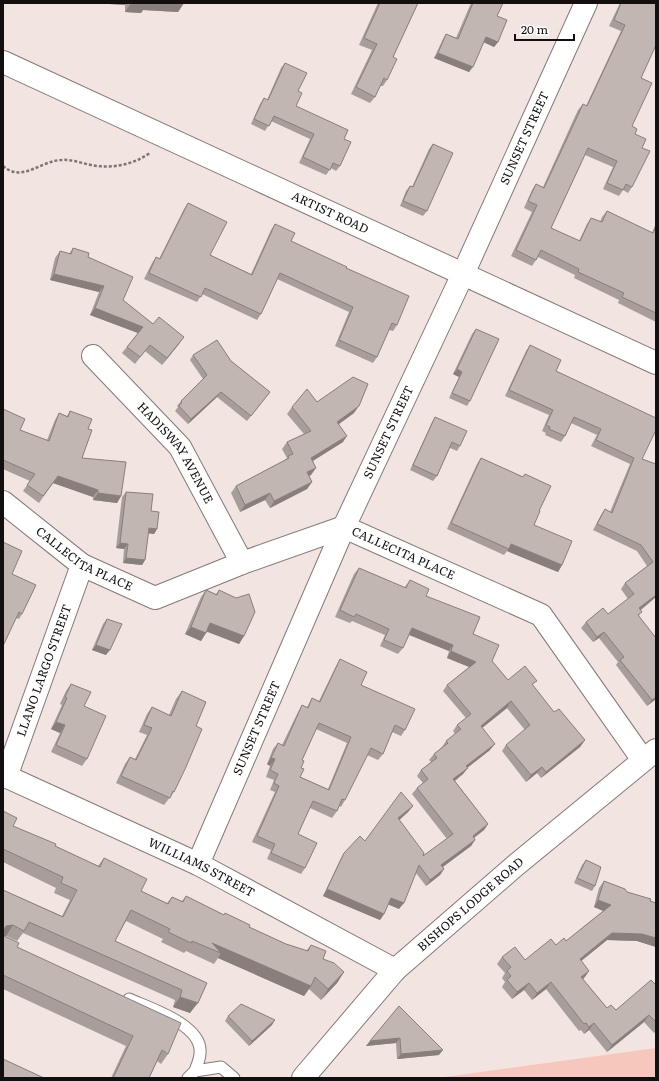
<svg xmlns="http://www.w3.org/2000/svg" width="659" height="1081" viewBox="0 0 659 1081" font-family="Literata,serif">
<rect width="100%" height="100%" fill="#f1e4e1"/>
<!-- green -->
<path fill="#f6c8bd" d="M656 1048V1078H437Z"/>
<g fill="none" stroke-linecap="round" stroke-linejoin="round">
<defs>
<path id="service" d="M129 999C149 1008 203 1025 200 1053 200 1059 197 1065 195 1071
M188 1078 195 1071 221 1067 234 1078"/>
<g id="minor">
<path id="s1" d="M93 356 180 447 242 563"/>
<path id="s2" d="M3 502 82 565 155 598 242 563 344 527 541 615 643 760"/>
<path id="s3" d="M3 775 198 864 395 970"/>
<path id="s4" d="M6 777 82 565"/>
<path id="s5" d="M198 864 344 527 463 274 586 3"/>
</g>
<g id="tertiary">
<path id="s6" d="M303 1078 395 970 516 865 656 750"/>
</g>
<g id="secondary">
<path id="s7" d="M3 62 656 363"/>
</g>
</defs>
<!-- service casing -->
<use href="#service" stroke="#847976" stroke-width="13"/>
<!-- minor casing -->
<use href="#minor" stroke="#847976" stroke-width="24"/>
<!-- tertiary casing -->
<use href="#tertiary" stroke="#847976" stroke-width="24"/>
<!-- secondary casing -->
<use href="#secondary" stroke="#847976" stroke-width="24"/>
<!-- path -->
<path stroke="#7d7573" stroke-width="2.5" stroke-dasharray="3 2" stroke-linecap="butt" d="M3 166C22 183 40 161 61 160 71 159 81 163 91 165 112 169 132 165 150 153"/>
<!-- service -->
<use href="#service" stroke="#fff" stroke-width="11"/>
<!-- minor -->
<use href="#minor" stroke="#fff" stroke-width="22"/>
<!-- tertiary -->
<use href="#tertiary" stroke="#fff" stroke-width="22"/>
<!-- secondary -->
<use href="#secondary" stroke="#fff" stroke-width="22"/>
</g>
<!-- wall -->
<path fill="#a79d9a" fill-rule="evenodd" d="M94 3H184L178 12 143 10 141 13 125 12V5Z
M378 3H418L393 57 387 80 383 86H380L375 97 370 103 351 94 372 50 359 45Z
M471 3H503L497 16 498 42 494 47 484 42 469 72 434 58 443 39 446 34 456 38Z
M620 3H656V46H655L641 78 632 126 635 134 642 148 632 187 628 193 623 190 619 196 603 189 613 167 585 155 551 228 579 241 587 224 591 218 600 222 602 217 607 211 652 233 656 223V322L618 303 619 300 574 278 575 275 538 257 532 266 511 256 532 212 524 208 532 190 536 184 543 187 572 123 578 110 583 104 586 106 621 31 609 26Z
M285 63 298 91 296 106 344 139 340 166 336 171 331 168 326 175 299 163 310 139 271 121 265 131 251 124 260 104 264 98 267 100 281 68Z
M433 144 427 211 423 216 400 206 406 191 410 186 412 187 429 149Z
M188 203 210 255 251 274 271 230 275 224 291 241 346 268 397 325 393 331 389 330 377 357 373 363 335 346 349 312 277 279 261 314 257 320 202 294 197 302 144 279 152 263 156 257 159 259 184 209Z
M73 248 88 257 123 300 153 324 179 344 162 365 145 351 135 364 122 353 138 333 90 315 99 292 50 280 55 258 60 251 69 254Z
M476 329 470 401 467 406 449 398 459 377 453 374 472 334Z
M530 345 642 459 656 464V597L641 610 639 616 656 638V699L647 706 616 665 618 662 599 638 593 642 581 628 586 622 608 614 628 599 621 589 625 583 647 566 637 551 593 530 601 515 605 509 610 512 630 464 591 446 597 435 571 423 565 436 561 442 545 435 546 433 542 431 549 415 505 396 526 351Z
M193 355 231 361 270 392 247 421 217 397 188 424 175 411 178 407 177 406 181 401 203 379 190 360Z
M317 402 354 413 339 424 343 442 313 461 311 475 309 476 312 482 307 489 270 508 265 500 240 512 231 493 236 486 285 460 287 458 282 449 287 442 304 434 287 414 292 407Z
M3 409 20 430 47 440 55 420 59 413 67 416 70 411 88 429 82 458 121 496 117 503 93 500V497L53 483 39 503 23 491 30 481 3 469Z
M435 417 460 446 457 451 450 448 437 476 433 481 410 470 432 422Z
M481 458 523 477 525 474 539 511 534 525 562 565 558 572 507 551 504 555 447 529 477 464Z
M126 492 151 511 157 529 154 534 148 533 145 560 142 565 123 563 124 549 116 548 122 497Z
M359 568 404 588 410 580 426 596 473 634 492 661 508 680 533 686 554 712 585 740 580 747 541 778 537 773 526 782 502 751 506 745 525 730 507 708 482 728 490 750 467 768 463 774 455 781 488 824 484 830 474 838 475 840 471 846 443 867 444 869 440 875 426 886 416 873 399 909 388 904 384 914 380 920 323 896 340 860 344 853 365 841 413 806 408 812 399 820 423 856 447 839 412 794 417 788 423 783 417 776 421 770 431 762 429 760 434 754 442 747 446 741 455 734 453 731 457 725 466 718 443 691 447 685 469 667 447 658 449 651 409 635 403 648 398 654 380 646 385 635 352 621 350 623 335 617 354 574Z
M12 574 22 614 19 619 16 618Z
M206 590 216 594 219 590 244 636 239 644 207 631 201 641 185 634 201 597Z
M107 619 106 655 92 650 103 624Z
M340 659 361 685 405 730 401 736 392 732 383 754 378 760 367 755 345 800 341 807 339 806 337 811 332 818 310 808 298 834 305 868 301 874 267 859 271 850 252 842 275 792 270 790 274 780 266 777 270 766 267 764 273 749 278 743 282 745 298 712 302 705 307 707 312 698 319 701 336 666ZM316 729 347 743 328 789 300 777 301 768 302 760Z
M71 684 84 706 87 759 82 766 51 752 60 733 51 729 62 705 60 704 66 691Z
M182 691 196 726 174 792 164 805 116 783 125 764 130 757 135 759 147 735 139 732 147 714 152 707 169 715 176 699Z
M3 811 13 826 98 866 104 858 141 891 167 903 172 897 182 901 186 896 249 927 286 944 306 951 311 945 323 959 344 972 337 983 321 1000 309 989 304 996 218 958 214 964 186 951 184 953 161 942 163 939 126 921 115 941 207 983 190 1013 173 1007 175 1000 23 933 17 941 6 936H4L17 947 168 1054 161 1064 157 1061 149 1078H111L126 1046 3 989V890L62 916 70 900 54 893 56 888 3 862Z
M586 860 595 886 592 891 574 883 582 865Z
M604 881 627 892 650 901 656 903V947L637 941 607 940 581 961 589 971 584 978 583 979 607 1008 616 1010 656 985V1031L654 1033 644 1022 607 1052 589 1030 584 1034 581 1030 579 1031 546 989 532 1000 524 990 512 999 502 987 505 982 502 978 505 973 497 964 502 957 525 960 556 945 566 941 603 911 594 907 599 888Z
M399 1006 439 1055 397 1059 396 1043 366 1046Z
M228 1016 272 1025 249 1046 225 1021Z"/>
<!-- shaded-wall -->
<path fill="#887f7d" d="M94 3H126L125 5Z
M131 3H184L178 12 143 10 141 13 125 12Z
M486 37 498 42 494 47 483 42Z
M438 53 473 67 469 72 434 58Z
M54 274 104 286 99 292 50 280Z
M95 308 143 327 138 333 90 315Z
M184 337 179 344 162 365 167 358Z
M457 369 462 372 459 377 453 374Z
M221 392 217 397 188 424 191 419Z
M359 406 354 413 332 429 337 422Z
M347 436 343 442 306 465 311 458Z
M316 468 311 475 302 479 307 472Z
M58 476 98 490 93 497 53 483 39 503Z
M312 482 307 489 270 508 274 501Z
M98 493 121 496 117 503 93 500Z
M270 493 265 500 240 512 245 505Z
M149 528 157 529 154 534 146 533Z
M120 543 128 544 124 549 116 548Z
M511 544 562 565 558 572 507 551Z
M126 558 145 560 142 565 123 563Z
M656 595V597L635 614 639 608Z
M210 623 244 636 239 644 205 631Z
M191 627 206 633 201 641 185 634Z
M412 628 453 645 449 651 407 634Z
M604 632 599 638 593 642 597 637Z
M96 645 110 650 106 655 92 650Z
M451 651 476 662 472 668 447 658Z
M656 697V699L647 706 652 700Z
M511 701 507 708 477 732 481 726Z
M56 722 65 725 60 733 51 729Z
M585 740 580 747 541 778 546 772Z
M495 744 490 750 462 772 466 766Z
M271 758 275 759 270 766 267 764Z
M542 767 537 773 526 782 531 775Z
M468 768 463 774 449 785 453 779Z
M413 806 408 812 394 825 398 818Z
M488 824 484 830 468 842 473 836Z
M475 840 471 846 437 871 441 865Z
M444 869 440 875 426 886 430 880Z
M327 889 384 914 380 920 323 896Z
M391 898 404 903 399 909 387 904Z
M598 900 611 905 606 912 594 907Z
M13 925 6 936H3V930L6 926Z
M612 933 642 934 656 938V947L637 941 607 940 575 966 580 959Z
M212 943 311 986 304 996 218 958 221 953Z
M589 971 584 978 576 984 581 977Z
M344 972 337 983 321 1000 328 989Z
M551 982 546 989 532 1000 537 993Z
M529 983 524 990 512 999 517 992Z
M180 997 198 1003 190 1013 173 1007Z
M649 1015 644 1022 607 1052 612 1045Z
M275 1020 272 1025 249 1046 252 1041Z
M594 1023 589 1030 584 1034 589 1027Z
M400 1038 396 1043 366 1046 370 1041Z
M443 1050 439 1055 397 1059 401 1054Z"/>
<!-- building -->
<path fill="#c2b6b3" stroke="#887f7d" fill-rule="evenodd" d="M380 3H418L393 57 397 59 387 80 384 78 375 97 356 87 377 44 364 38Z
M473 3H503L497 16 507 20 498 42 486 37 473 67 438 53 446 34 458 39Z
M621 3H656V45L641 78 652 83 632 126 637 129 635 134 646 139 642 148 650 151 632 187 626 184 623 190 607 183 617 161 588 148 551 228 580 241 591 218 602 222 607 211 653 233 656 226V313L622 297 624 293 578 272 579 269 541 250 536 260 516 250 537 205 528 201 536 184 544 188 577 117 583 104 587 106 625 25 614 20Z
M285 63 307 73 298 91 302 93 296 106 348 130 344 139 351 142 340 166 333 163 330 170 303 157 314 134 274 116 269 126 254 119 264 98 268 100Z
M433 144 453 153 427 211 403 201 410 186 413 187Z
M188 203 227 222 210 255 252 275 275 224 295 233 291 241 347 267 346 268 409 296 397 325 392 323 377 357 339 340 353 307 280 273 261 314 205 288 201 297 149 273 156 257 160 259Z
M73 248 89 253 88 257 133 277 123 300 153 324 159 317 184 337 167 358 150 345 140 357 127 347 143 327 95 308 104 286 54 274 60 251 71 254Z
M476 329 499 339 470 401 452 393 462 372 457 369Z
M217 340 231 361 270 392 251 416 221 392 191 419 179 406 182 402 181 401 207 375 193 355Z
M530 345 561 360 556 371 656 418V430L642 459 656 464V595L639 608 642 612 638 615 656 638V697L652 700 620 660 624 657 604 632 597 637 586 622 603 608 608 614 634 594 625 583 653 562 641 545 597 524 605 509 612 513 634 458 596 440 601 429 574 417 565 436 549 429 550 427 546 425 553 410 509 390Z
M353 377 368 384 359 406 337 422 347 436 311 458 316 468 307 472 312 482 274 501 270 493 245 505 236 486 289 458 288 456 293 454 287 442 311 431 292 407 307 389 317 402Z
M3 409 25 419 20 430 49 441 59 413 68 417 70 411 92 419 88 429 92 430 82 458 126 462 121 496 98 493V490L58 476 43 496 27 485 35 474 3 460Z
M435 417 467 431 460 446 452 442 437 476 413 465Z
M481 458 523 477 525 474 551 486 539 511H540L534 525 572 541 562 565 511 544 509 549 451 523Z
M126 492 153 494 151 511 159 512 157 529 149 528 145 560 126 558 128 544 120 543Z
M3 542 22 551 12 574 36 585 22 614 19 612 3 646Z
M359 568 406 588 410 580 429 589 426 596 480 617 473 634 499 645 492 661 508 680 525 666 537 681 532 684 554 712 559 709 585 740 546 772 542 767 531 775 506 745 530 725 511 701 481 726 495 744 466 766 468 768 453 779 488 824 473 836 475 840 441 865 444 869 430 880 419 865 404 903 391 898 384 914 327 889 344 853 360 836 365 841 401 792 413 806 398 818 424 853 423 856 453 834 417 788 428 779 421 770 437 758 434 754 448 743 446 741 461 729 457 725 471 714 447 685 476 662 451 651 453 645 412 628 403 648 384 640 389 629 356 614 354 617 340 610Z
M206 590 217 595 219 590 236 598 249 594 255 612 244 636 210 623 206 633 191 627Z
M107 619 122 624 110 650 96 645Z
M340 659 367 672 361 685 415 709 405 730 395 725 383 754 371 748 345 800 342 799 337 811 313 801 298 834 317 843 305 868 271 853 275 844 257 836 279 786 274 783 278 774 270 770 275 759 271 758 278 743 284 746 302 705 308 708 312 698 320 702ZM319 723 351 737 329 790 300 777 304 769 301 768 304 761 302 760Z
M71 684 91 692 84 706 106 716 87 759 56 745 65 725 56 722 67 698 65 697Z
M182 691 206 702 196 726 202 729 186 767 174 792 173 791 170 798 121 776 130 757 136 760 152 728 144 725 152 707 171 716Z
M3 811 17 818 13 826 56 844 55 846 100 867 104 858 147 879 141 891 168 904 172 897 183 902 186 896 224 915 225 913 250 925 249 927 286 944 308 951 311 945 326 951 323 959 334 963 344 972 328 989 315 977 311 986 212 943 221 953 192 941 191 943 168 932 170 929 131 910 115 941 207 983 198 1003 180 997 182 990 29 922 24 931 13 925 6 926 3 932 4 936 19 943 17 947 181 1023 168 1054 162 1050 149 1078H113L133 1036 3 975V890L63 917 77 890 61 883 63 877 3 849Z
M586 860 601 867 595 886 577 878Z
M604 881 625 889 627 892 651 899 650 901 656 903V938L642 934 612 933 580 959 589 971 581 977 607 1008 611 1005 616 1010 651 980 656 985V1022L649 1015 612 1045 594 1023 589 1027 586 1023 584 1024 551 982 537 993 529 983 517 992 507 980 511 976 507 971 511 967 502 957 515 947 525 960 551 939 556 945 564 938 566 941 611 905 598 900Z
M241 1004 275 1020 252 1041 228 1016Z
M399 1006 443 1050 401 1054 400 1038 370 1041Z
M3 1059 44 1078H3Z"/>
<g text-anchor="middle" stroke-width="3" stroke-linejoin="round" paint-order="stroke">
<!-- street labels -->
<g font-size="12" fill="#130f0e" stroke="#fff">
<text dy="4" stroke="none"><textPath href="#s5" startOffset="796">SUNSET STREET</textPath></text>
<text dy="4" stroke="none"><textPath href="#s7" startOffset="360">ARTIST ROAD</textPath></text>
<text dy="4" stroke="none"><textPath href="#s5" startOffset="472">SUNSET STREET</textPath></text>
<text dy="4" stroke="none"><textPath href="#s1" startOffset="128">HADISWAY AVENUE</textPath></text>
<text dy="4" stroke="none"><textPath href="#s2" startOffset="448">CALLECITA PLACE</textPath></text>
<text dy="4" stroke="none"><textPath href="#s2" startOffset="100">CALLECITA PLACE</textPath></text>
<text dy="4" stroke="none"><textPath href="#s4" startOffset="113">LLANO LARGO STREET</textPath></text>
<text dy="4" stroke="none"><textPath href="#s5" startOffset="148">SUNSET STREET</textPath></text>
<text dy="4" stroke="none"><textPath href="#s3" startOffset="219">WILLIAMS STREET</textPath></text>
<text dy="4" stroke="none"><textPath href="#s6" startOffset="242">BISHOPS LODGE ROAD</textPath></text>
</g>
</g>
<!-- border -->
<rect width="659" height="1081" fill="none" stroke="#130f0e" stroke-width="8"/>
<!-- scale -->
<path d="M515 34v6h59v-6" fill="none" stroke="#130f0e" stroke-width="2"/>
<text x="521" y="34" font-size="12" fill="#130f0e" stroke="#ffffff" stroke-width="3" paint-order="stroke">20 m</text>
</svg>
